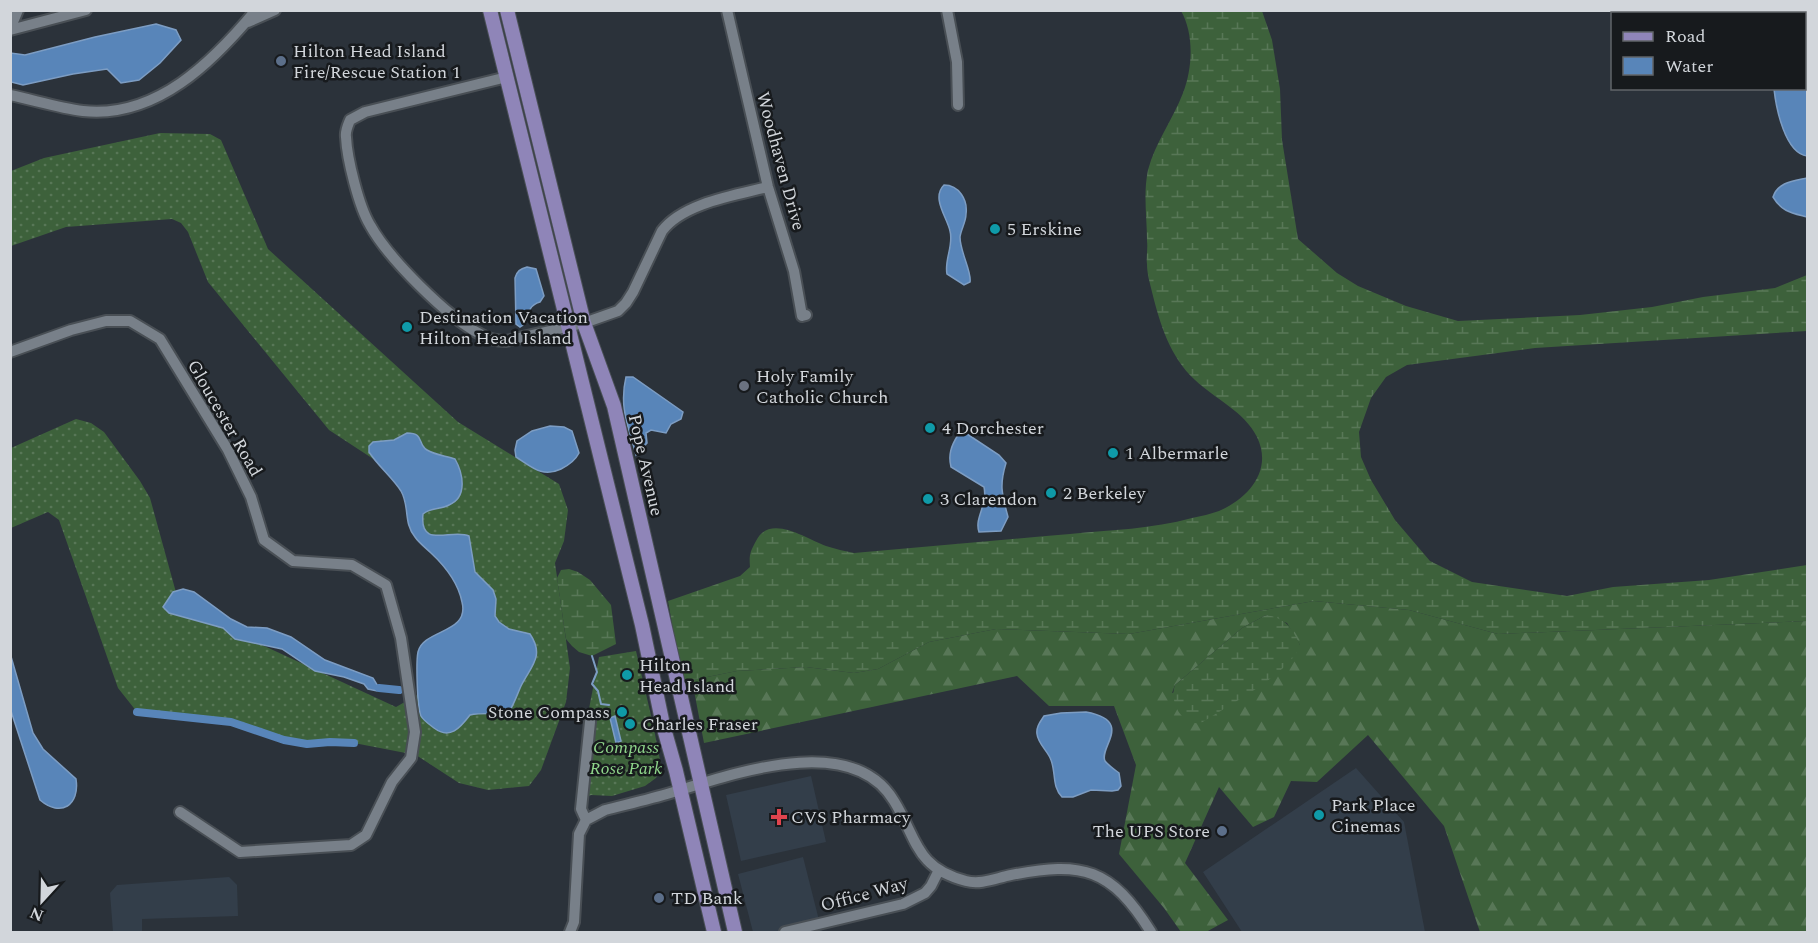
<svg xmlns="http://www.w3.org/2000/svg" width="1818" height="943" viewBox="0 0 1818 943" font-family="Spectral,serif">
<defs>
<pattern id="grass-dots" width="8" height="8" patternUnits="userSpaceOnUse" patternTransform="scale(1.5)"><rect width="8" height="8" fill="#3d613b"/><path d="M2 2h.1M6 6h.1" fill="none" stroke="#587757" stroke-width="1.8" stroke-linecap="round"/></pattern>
<pattern id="forest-firs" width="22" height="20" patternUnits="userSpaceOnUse" patternTransform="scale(1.5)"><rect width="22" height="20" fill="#3d613b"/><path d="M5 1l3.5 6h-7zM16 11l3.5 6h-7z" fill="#587757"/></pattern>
<pattern id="wetland-marsh" width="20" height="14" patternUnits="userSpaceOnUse" patternTransform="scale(1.5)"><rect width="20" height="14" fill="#3d613b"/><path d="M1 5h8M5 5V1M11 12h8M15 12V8" fill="none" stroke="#587757"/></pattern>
</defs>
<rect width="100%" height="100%" fill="#2b323a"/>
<!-- built -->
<path fill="#333e4a" d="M1356 768 1404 822 1425 932H1242L1203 872Z
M811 776 826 842 741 861 726 795Z
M803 857 822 932H753L738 874Z
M229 877 237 885 238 916 142 919V932H113L110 893 117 885Z"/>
<!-- grass -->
<path fill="url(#grass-dots)" d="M160 133 210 134 221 140 268 249 458 422 559 484 568 510 564 541 555 563 570 668 566 702 541 770 529 786 488 790 459 783 416 755 354 743 330 742 307 744 284 740 231 722 137 712 118 688 59 520 48 512 11 528V448L76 419 91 423 104 432 140 481 150 498 180 607 396 707 417 695 482 604 415 531 416 487 329 430 208 282 188 232 181 223 172 219 66 227 11 246V171L44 158Z
M636 651 653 724 661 765 658 773 656 778 645 786 612 796 591 795 587 797 597 717 588 714 599 657Z"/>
<!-- forest -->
<path fill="url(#forest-firs)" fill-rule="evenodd" d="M1314 601 1409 610 1498 634 1807 621V932H1480L1444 826 1368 735 1317 782 1291 781 1274 817 1253 827 1219 787 1185 863 1228 920 1206 932H1181L1164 908 1119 854 1136 765 1114 706H1049L1017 676 704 743 692 680 737 671 806 667 854 673 878 669 929 642 996 629 1129 634ZM1266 615 1287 623 1300 645 1172 693 1175 685 1242 628Z"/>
<!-- wetland -->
<path fill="url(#wetland-marsh)" d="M1181 11H1262L1272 40 1280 89 1282 140 1298 239 1337 273 1358 286 1406 306 1458 321 1580 315 1652 307 1703 297 1775 288 1807 275V331L1535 348 1407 365 1386 377 1371 398 1359 432 1361 457 1371 480 1395 520 1430 561 1472 582 1567 596 1613 587 1709 580 1807 565V621L1498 634 1409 610 1314 601 1129 634 996 629 929 642 878 669 854 673 806 667 737 671 692 680 682 679 668 601 740 576 750 567C749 555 750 552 756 541 770 513 806 539 826 546 835 549 845 551 854 553 926 547 998 540 1070 534 1111 530 1152 529 1192 518 1201 516 1211 514 1219 511 1249 498 1273 470 1257 437 1244 411 1215 399 1195 380 1170 357 1160 324 1152 292 1150 283 1147 274 1147 264 1146 257 1148 249 1147 241 1147 217 1143 194 1148 170 1155 143 1173 119 1183 93 1193 68 1194 33 1181 11Z
M569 569 578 572 590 580 611 605 616 644 592 656 579 652 572 646 566 639 557 578 561 570Z
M1266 615C1286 618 1292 628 1300 645 1294 671 1224 708 1201 723 1181 726 1169 701 1175 685L1242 628Z"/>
<!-- water -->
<path fill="#5885b9" stroke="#7d9dc3" stroke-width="1.5" d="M1743 11H1807V156C1785 153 1776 108 1774 89L1804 88V14L1745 13Z
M156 24 176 30 181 40 160 63 139 80 121 83 107 69 73 74 23 85 11 82V53L25 55 95 37Z
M1807 178V217C1792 213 1782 212 1773 197 1778 182 1793 181 1807 178Z
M944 185C959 185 968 200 966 214 966 222 961 229 960 237 960 252 972 272 970 282L964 285 947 274C944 260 954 245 950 231 947 217 931 198 944 185Z
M527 267 536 269 544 296 540 302C529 305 528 313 526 323L520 327 516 324 515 278C517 271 520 269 527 267Z
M626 377H633L683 412 681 419 671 424 666 433 651 430 646 433 647 443 636 455C628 425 619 407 626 377Z
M550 426 564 427 572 431 579 453C575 461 569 465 561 469 542 478 532 467 516 457L515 450 517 441 532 431Z
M407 433C425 433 417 444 427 450 435 455 447 456 455 459 463 473 468 497 449 505 440 510 431 507 423 514 419 550 452 528 469 536L475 572 493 590 496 599 495 616 499 622 509 629 530 634C545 656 531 666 521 686 517 695 514 704 509 712 496 715 483 712 470 715 460 728 450 740 434 728 430 725 423 720 421 716 417 707 416 662 418 652 423 629 470 634 462 602 458 582 446 567 431 553 426 548 419 543 415 537 403 522 410 507 401 491 392 477 378 466 369 452V446L373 442 394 440Z
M967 434 999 455 1006 463C999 486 1002 494 1008 517L1001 531 979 532C974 518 988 505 984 487L951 467C948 455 951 446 958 435Z
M183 589 194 592 231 619 247 627 267 628 291 637 325 660 373 678 379 688 377 691 368 689 364 684 344 677 315 671 282 649 235 639 223 628 169 613 163 607 173 592Z
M10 653 33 733 43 749 76 779C80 805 61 818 40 800L11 711Z
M1086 712C1135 721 1098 748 1105 761 1108 765 1115 770 1119 773L1121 786 1118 790 1112 791 1091 790 1073 797H1062C1052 787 1056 773 1051 760 1048 751 1038 744 1037 734 1036 727 1040 722 1044 716L1061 713Z
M615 716 621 741 616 743 610 718Z"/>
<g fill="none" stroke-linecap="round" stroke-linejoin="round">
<!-- stream -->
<path stroke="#7d9dc3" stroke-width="2" d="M592 656 597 672 592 684 598 691 601 704 609 705"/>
<!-- canal -->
<path stroke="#5885b9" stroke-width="8" d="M379 688 399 690
M137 712 231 722 284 740 307 744 330 742 354 743"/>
<defs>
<path id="minor" d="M727 10 768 187 794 271 802 316 806 315
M947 10 957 62 958 105
M248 22 275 10
M10 29 18 10
M10 30 86 10
M507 77 365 112 350 120C348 125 345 131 346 137 347 159 359 207 370 225 388 258 447 317 480 334 488 339 497 341 506 341L584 323 618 311 626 303 633 292 662 231C683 203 736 195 768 187
M10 95C34 100 59 108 83 111 156 119 213 62 256 10
M10 352 71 330 106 321H130L160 339 228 450 251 497 264 540 293 561 352 565 386 585 401 638 415 732 411 758 392 782 366 835 351 845 240 852 180 812
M586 820 581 809 590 722
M570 932 574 922 579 834 586 820 605 810C625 805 646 800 667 794 728 776 851 729 894 801 917 838 915 868 966 881 981 885 996 878 1011 875 1083 861 1111 868 1151 932
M785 932 903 904 925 893 931 886 939 870"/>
<path id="major" d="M490 10 642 625 663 725 676 771 714 932
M507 10 584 323 614 406 735 932"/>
</defs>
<!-- minor casing -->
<use href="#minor" stroke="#494f55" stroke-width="14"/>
<!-- major casing -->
<use href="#major" stroke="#494f55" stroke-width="16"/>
<!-- minor -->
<use href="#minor" stroke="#788089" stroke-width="10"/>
<!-- major -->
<use href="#major" stroke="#8f85b8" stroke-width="14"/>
</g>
<!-- markers -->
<g fill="#5c6f8a" stroke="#171a1d" stroke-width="2">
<circle cx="281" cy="61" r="6"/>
<circle cx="1222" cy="831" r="6"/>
<circle cx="659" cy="898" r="6"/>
</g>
<g fill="#0f9aa8" stroke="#171a1d" stroke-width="2">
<circle cx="995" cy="229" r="6"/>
<circle cx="407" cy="327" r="6"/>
<circle cx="930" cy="428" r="6"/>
<circle cx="1113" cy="453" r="6"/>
<circle cx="1051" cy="493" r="6"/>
<circle cx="928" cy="499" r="6"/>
<circle cx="627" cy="675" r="6"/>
<circle cx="622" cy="712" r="6"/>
<circle cx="630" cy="724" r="6"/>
<circle cx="1319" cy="815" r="6"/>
</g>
<circle fill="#6b7280" stroke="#171a1d" stroke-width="2" cx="744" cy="386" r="6"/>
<path fill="#e0444e" stroke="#171a1d" stroke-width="2" d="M776 808h6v6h6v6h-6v6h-6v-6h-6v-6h6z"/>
<g text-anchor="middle" stroke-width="5" stroke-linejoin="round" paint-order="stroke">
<!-- poi labels -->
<g font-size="18" fill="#d2d6db" stroke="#171a1d" text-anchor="start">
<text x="293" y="57">Hilton Head Island<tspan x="293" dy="21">Fire/Rescue Station 1</tspan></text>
<text x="1007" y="235">5 Erskine</text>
<text x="419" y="323">Destination Vacation<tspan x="419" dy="21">Hilton Head Island</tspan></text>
<text x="756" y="382">Holy Family<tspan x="756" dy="21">Catholic Church</tspan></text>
<text x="942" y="434">4 Dorchester</text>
<text x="1125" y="459">1 Albermarle</text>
<text x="1063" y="499">2 Berkeley</text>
<text x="940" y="505">3 Clarendon</text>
<text x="639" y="671">Hilton<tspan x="639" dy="21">Head Island</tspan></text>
<text x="610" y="718" text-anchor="end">Stone Compass</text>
<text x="642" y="730">Charles Fraser</text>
<text x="1331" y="811">Park Place<tspan x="1331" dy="21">Cinemas</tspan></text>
<text x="791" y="823">CVS Pharmacy</text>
<text x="1210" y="837" text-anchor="end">The UPS Store</text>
<text x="671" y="904">TD Bank</text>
</g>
<!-- street labels -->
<g font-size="18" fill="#d2d6db" stroke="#171a1d">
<text transform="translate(781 161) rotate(75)" y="6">Woodhaven Drive</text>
<text transform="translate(225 418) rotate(60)" y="6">Gloucester Road</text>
<text transform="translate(646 465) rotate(77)" y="6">Pope Avenue</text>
<text transform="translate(864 894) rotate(-15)" y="6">Office Way</text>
</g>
<!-- park labels -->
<g font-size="18" font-style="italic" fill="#8fd58b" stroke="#171a1d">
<text x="626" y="753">Compass<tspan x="626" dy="21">Rose Park</tspan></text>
</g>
</g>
<!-- border -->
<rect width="1818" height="943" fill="none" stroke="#d2d6db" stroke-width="24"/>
<!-- legend -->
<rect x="1611" y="12" width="195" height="78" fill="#171a1d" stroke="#626569" stroke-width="1.5"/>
<rect x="1623" y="32" width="30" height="9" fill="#8f85b8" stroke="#626569" stroke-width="1.5"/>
<text x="1665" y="42" font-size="18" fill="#d2d6db">Road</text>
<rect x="1623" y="57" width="30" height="18" fill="#5885b9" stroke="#626569" stroke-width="1.5"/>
<text x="1665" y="72" font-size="18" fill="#d2d6db">Water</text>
<!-- north arrow -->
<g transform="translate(42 901) rotate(202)" stroke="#171a1d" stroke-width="4.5" paint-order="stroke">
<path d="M0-4.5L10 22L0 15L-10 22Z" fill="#d2d6db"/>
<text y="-9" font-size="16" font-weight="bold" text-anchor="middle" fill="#d2d6db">N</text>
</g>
</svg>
